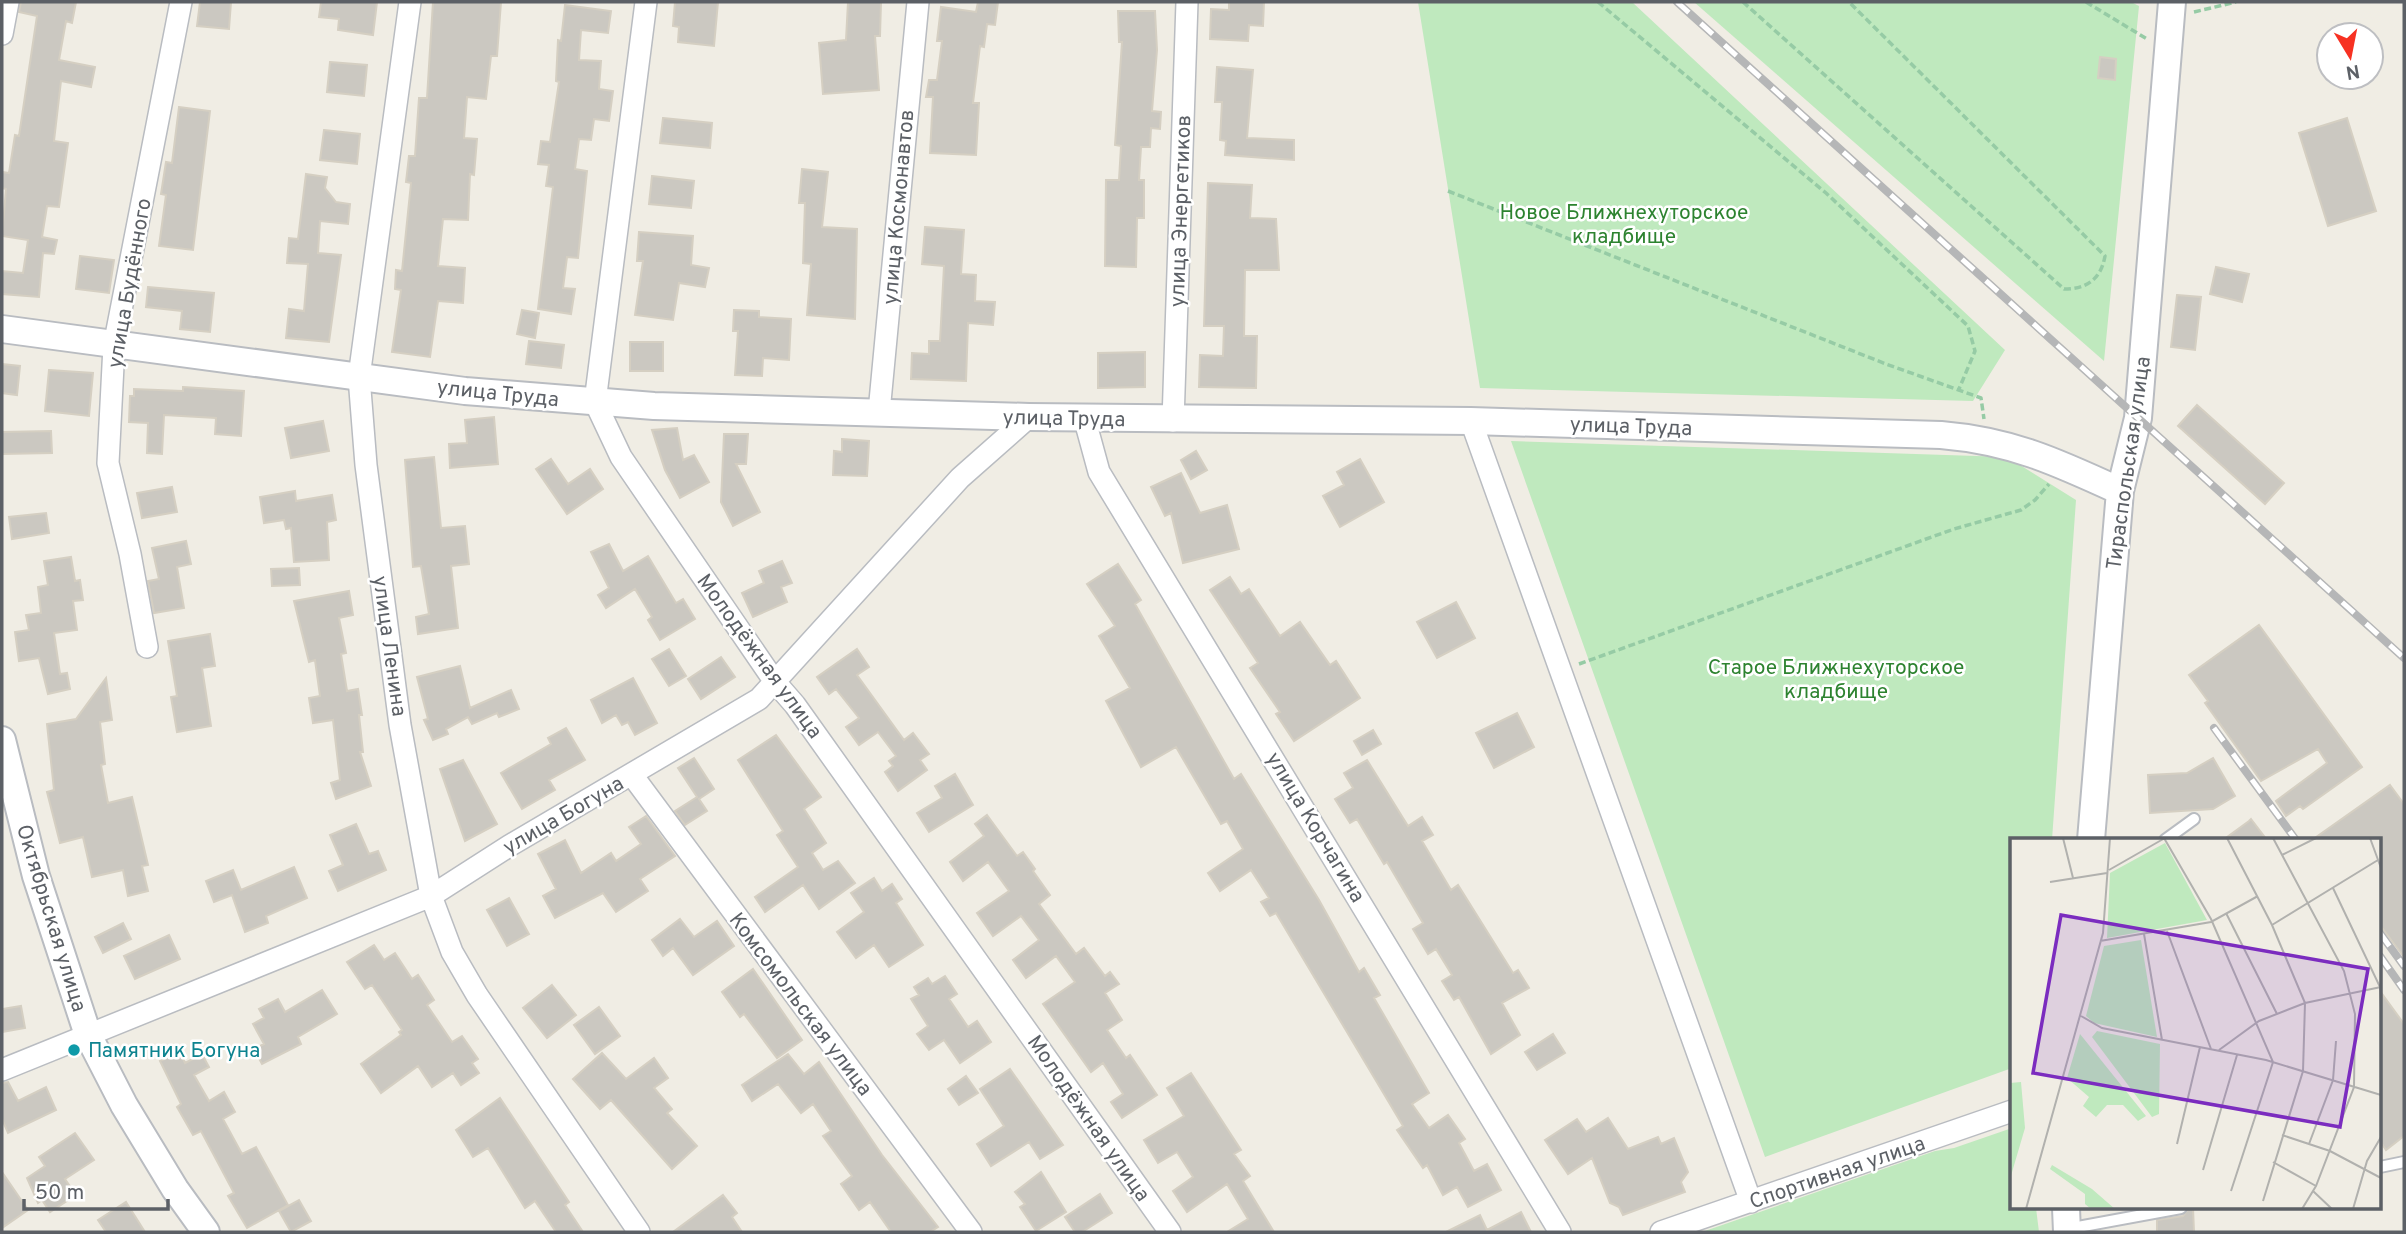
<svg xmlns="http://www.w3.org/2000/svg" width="2406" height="1234" viewBox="0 0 2406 1234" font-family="Overpass,sans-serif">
<rect width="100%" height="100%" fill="#f0ede4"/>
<!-- green -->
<path fill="#bfe9be" d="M1418 2H1632L2005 350 1973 401 1480 388Z
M1694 2H2131L2139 6 2104 361Z
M1511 441 2007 457 2076 500 2052 840H2012V1068L1765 1157Z
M2012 1128V1208H2036L2039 1232H1702L1935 1151 1954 1148Z"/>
<!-- building -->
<path fill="#cbc8c1" stroke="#d5cfc2" stroke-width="2" d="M21 2H76L72 23 66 21 59 60 95 67 91 87 61 81 54 141 68 143 59 207 47 206 42 237 57 240 54 254 43 253 39 297 2 294V271L23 273 28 240 2 236 6 189 2 188V172L9 173 15 135 19 136 37 16 19 12Z
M200 2H231L229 29 197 26Z
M321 2H377L373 35 338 30 339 19 319 17Z
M433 2H501L497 56H491L486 99 467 97 464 138 477 139 474 175 470 174 468 220 443 219 438 266 465 268 463 303 438 301 430 357 392 352 401 290 395 289 396 270 402 271 411 183 406 182 409 156H415L419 98H427Z
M675 2H718L714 46 678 42 679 27 673 26Z
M848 2H881L880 36H875L879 90 823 94 819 43 846 40Z
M978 2H998L995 25 987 24 984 47 980 46 973 103H979L976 155 930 153 933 97H926L929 80H937L942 41H937L941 7 976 12Z
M1229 2H1264L1263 26 1249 25 1248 41 1210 39 1211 9 1229 10Z
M565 5 611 11 608 33 581 30 579 60 601 61 599 89 613 91 609 121 594 119 591 140 579 139 575 169 587 171 578 258 567 257 563 288 575 289 571 314 538 309 553 187 546 186 549 165 538 164 541 141 550 142 559 82 556 81 558 40 561 41Z
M1118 11H1155L1157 50 1152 111 1161 112 1160 129 1151 128 1150 147H1141L1139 180H1144V218H1137L1136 267 1105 266 1106 180H1119L1121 146 1115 145 1122 42H1119Z
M2100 57 2116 59 2115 80 2098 78Z
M330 62 367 65 364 96 327 92Z
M1217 67 1253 70 1247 138 1294 140V160L1225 155 1226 141 1220 140 1222 102H1215Z
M179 107 210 111 193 250 159 246 166 195 161 194 166 162 172 163Z
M663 118 712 123 710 148 660 143Z
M2347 118 2376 211 2328 226 2299 133Z
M324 130 360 134 357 164 320 160Z
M802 169 828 172 822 227 857 229 855 319 807 315 811 264 803 263 805 203H799Z
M306 174 327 177 325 188 336 202 350 204 348 224 320 221 318 253 341 255 329 342 286 338 289 309 304 311 308 264 287 263 289 238 298 239Z
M652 176 694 181 691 208 649 204Z
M1208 183 1252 185 1250 218 1276 219 1279 270H1245L1244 336H1257L1256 388 1199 387 1200 355 1223 356 1224 326H1204Z
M925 227 964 230 961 274 976 275 975 301 995 302 993 325 968 323 966 381 911 379 912 353 929 354V341H940L944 266 922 264Z
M639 232 693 236 691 265 709 268 705 287 679 283 673 320 635 315 643 261H637Z
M80 256 114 260 109 293 76 289Z
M2216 267 2249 274 2242 302 2210 294Z
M148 287 214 293 210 332 180 329 182 311 146 307Z
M2177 295 2201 297 2195 350 2171 347Z
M522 310 539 313 535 338 517 334Z
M734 310 759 311V317L791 319 789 360 763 358 762 376 735 375 738 331H733Z
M529 341 564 345 561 368 526 364Z
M630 342H663V371H630Z
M1145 352V387L1098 388V353Z
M2 364 20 366 17 395 2 393Z
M49 370 93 373 89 416 45 411Z
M183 387 244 391 241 436 215 434 216 418 164 415 162 454 147 453 148 423 129 422 130 396H134V389L183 391Z
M2197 405 2284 483 2265 504 2178 426Z
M494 417 498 464 450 468 449 444 467 443 465 420Z
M323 421 329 451 291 458 285 428Z
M677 428 683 460 694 455 709 482 680 498 665 470 652 430Z
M51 431 52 453 2 454V432Z
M724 434H748L746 464H736L760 512 733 526 721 502Z
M842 439 869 441 867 476 833 475 834 451 842 452Z
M1196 451 1207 470 1191 479 1181 460Z
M434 457 441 528 465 526 469 564 451 566 458 628 418 634 416 617 429 614 421 566 413 567 405 460Z
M551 459 568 484 590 469 603 489 567 514 536 469Z
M1360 459 1384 502 1340 527 1323 496 1344 485 1337 472Z
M1181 473 1200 513 1227 505 1239 549 1183 563 1171 513 1165 516 1151 487Z
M172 487 177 512 142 518 137 493Z
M295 491 296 501 332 495 336 520 327 522 329 560 294 562 291 528 286 529 284 520 264 523 260 497Z
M46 513 49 533 12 539 9 517Z
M186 541 191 564 177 567 184 608 154 613 148 581 159 579 152 548Z
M609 544 623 571 648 556 676 603 683 599 695 619 660 640 648 620 652 617 635 589 606 608 598 595 609 588 591 552Z
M71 557 75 581 80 580 83 600 73 601 77 630 54 633 60 674 67 673 70 689 48 694 39 658 19 661 15 632 29 630 26 615 41 613 38 587 48 585 44 561Z
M782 561 792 583 781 587 787 602 753 617 742 593 764 583 759 571Z
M1118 564 1141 600 1135 604 1234 779 1241 774 1319 900 1359 972 1364 968 1380 995 1374 998 1429 1093 1412 1104 1429 1128 1448 1115 1465 1139 1459 1143 1474 1171 1487 1164 1501 1190 1468 1207 1457 1187 1443 1195 1427 1165 1423 1168 1397 1130 1403 1126 1276 913 1270 916 1261 902 1269 898 1251 870 1220 891 1208 873 1243 849 1227 821 1221 824 1176 747 1141 767 1106 701 1130 688 1099 636 1115 626 1087 584Z
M299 568 300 585 272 586 271 569Z
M1230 577 1241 594 1249 589 1280 636 1300 622 1330 665 1336 661 1360 698 1294 741 1276 714 1280 712 1250 668 1258 663 1210 590Z
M349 591 353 615 339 618 346 653 341 654 347 691 358 689 362 715H359L363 752H360L371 786 336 799 331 783 340 780 333 720 313 723 309 698 320 696 315 660 309 662 294 601Z
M1456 602 1475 638 1437 658 1417 622Z
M2259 625 2362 767 2303 809 2300 806 2286 816 2276 801 2327 763 2318 749 2261 781 2205 703 2208 701 2189 675Z
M210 634 215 666 202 668 211 726 177 732 171 697 177 696 168 641Z
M669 649 686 676 669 686 652 659Z
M857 649 869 667 857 675 904 740 913 733 929 754 920 760 927 770 898 791 885 772 893 766 889 761 896 756 878 732 859 745 846 727 859 718 836 689 829 694 817 677Z
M721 657 735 677 701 699 688 679Z
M460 666 470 708 511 690 519 709 499 717 497 713 472 724 468 717 446 729 448 734 433 740 424 720 428 719 417 677Z
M106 678 112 720 100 722 105 764 101 765 108 803 132 797 148 865 142 866 148 891 128 896 123 870 92 877 83 837 60 843 47 792 54 790 47 724 76 719Z
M633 678 657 723 635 735 628 722 622 725 616 715 602 723 591 700Z
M1517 713 1534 747 1494 768 1476 733Z
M566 728 585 760 549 780 555 790 522 809 501 773 551 744 548 738Z
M1373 730 1381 744 1362 755 1354 741Z
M776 735 821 797 804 809 826 843 812 853 823 870 838 861 855 883 819 909 803 885 765 912 755 897 798 867 777 835 783 831 738 760Z
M694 758 714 789 699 799 707 811 685 825 675 811 697 797 678 768Z
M2213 758 2235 796 2213 809 2150 813 2148 775 2187 773Z
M463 760 497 824 465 841 440 769Z
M1367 760 1408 826 1422 817 1433 835 1422 841 1451 890 1458 885 1513 973 1518 970 1529 988 1502 1003 1520 1035 1491 1054 1459 997 1454 1000 1442 981 1452 975 1436 949 1428 954 1413 929 1423 923 1387 862 1384 864 1357 819 1350 823 1335 799 1353 788 1344 773Z
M955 774 973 805 929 832 917 813 942 798 935 786Z
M2390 785 2404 804V957L2380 925V840H2312Z
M987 815 1017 856 1023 852 1035 869 1033 871 1050 895 1039 904 1076 954 1084 948 1105 976 1110 972 1119 984 1105 993 1122 1020 1107 1030 1126 1058 1130 1055 1157 1095 1122 1118 1111 1102 1123 1094 1103 1063 1091 1072 1043 1004 1075 982 1056 956 1026 978 1013 960 1039 940 1021 916 993 936 977 913 1009 891 988 862 963 881 950 862 984 836 975 824Z
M646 816 675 856 640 879 648 891 616 912 603 893 555 918 543 896 556 889 538 854 565 840 581 873 611 853 616 861 641 844 629 827Z
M2251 819 2267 840H2223L2249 821Z
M356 824 369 854 378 851 386 870 338 891 329 871 343 865 330 835Z
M294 867 307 898 266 916 268 923 245 932 232 895 214 902 206 881 233 870 241 890Z
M874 878 882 891 892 884 902 899 896 903 923 945 889 967 874 945 856 958 837 932 864 912 851 893Z
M509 898 529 934 507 946 487 910Z
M680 919 694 937 717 921 734 946 693 975 673 948 663 956 652 940Z
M123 923 131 939 103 953 95 937Z
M169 935 180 959 135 979 124 956Z
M374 945 384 960 395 953 412 979 418 975 434 1000 427 1005 452 1042 462 1036 478 1059 472 1063 479 1073 461 1085 453 1073 432 1087 418 1066 381 1093 361 1064 401 1035 399 1032 402 1030 372 985 365 989 347 962Z
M753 969 802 1040 777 1058 744 1014 740 1017 722 992Z
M945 976 957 994 949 999 968 1027 977 1021 991 1042 960 1063 944 1040 929 1050 917 1034 928 1026 911 999 919 995 914 987 928 978 932 984Z
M552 985 576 1015 547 1038 523 1008Z
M322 990 337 1014 298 1037 301 1044 262 1064 254 1049 264 1044 253 1024 264 1018 259 1009 278 999 285 1012Z
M2380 991 2404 1024V1136L2386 1150 2380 1141Z
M21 1006 25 1028 2 1032V1009Z
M599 1007 620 1036 595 1054 574 1025Z
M1553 1034 1565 1053 1537 1070 1525 1052Z
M180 1052 185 1063 202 1054 209 1067 194 1075 209 1101 224 1092 235 1112 223 1119 242 1154 256 1147 288 1205 247 1228 228 1196 234 1193 201 1131 193 1135 177 1107 181 1104 160 1061Z
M602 1053 626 1079 654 1058 668 1078 654 1088 672 1109 667 1113 697 1146 672 1169 611 1100 600 1109 573 1079Z
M788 1054 804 1074 819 1062 882 1155 938 1227 930 1232H891L870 1202 859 1210 841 1184 852 1176 823 1136 831 1131 813 1104 801 1113 778 1084 752 1101 742 1085Z
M1010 1069 1063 1145 1040 1159 1029 1142 991 1166 977 1144 1004 1126 980 1089Z
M1191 1073 1241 1150 1234 1154 1250 1176 1243 1181 1274 1232H1227L1248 1219 1227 1184 1187 1212 1173 1191 1193 1177 1177 1152 1158 1163 1144 1140 1184 1116 1167 1088Z
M966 1076 978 1093 959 1105 948 1089Z
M8 1082 18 1101 46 1087 56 1110 8 1133 2 1119V1083Z
M500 1098 569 1202 565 1205 583 1232H556L535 1201 525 1208 488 1148 473 1157 456 1130Z
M1608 1118 1628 1149 1658 1137 1661 1144 1674 1138 1688 1172 1681 1182 1685 1192 1623 1215 1619 1207 1610 1203 1592 1158 1568 1174 1545 1140 1577 1119 1586 1132Z
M75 1133 94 1160 65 1179 76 1195 50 1212 42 1200 38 1203 27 1178 45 1166 39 1157Z
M2 1172 28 1210 2 1228Z
M1041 1172 1066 1212 1036 1231 1020 1207 1025 1204 1015 1192Z
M1100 1194 1112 1213 1082 1232H1075L1065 1217Z
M723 1195 737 1213 732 1217 742 1232H673Z
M299 1200 311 1221 291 1232 279 1211Z
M126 1202 145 1232H106L98 1220Z
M2189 1208H2193L2194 1232H2157V1220L2183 1216Z
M1521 1212 1531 1232H1446L1480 1215 1487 1230Z"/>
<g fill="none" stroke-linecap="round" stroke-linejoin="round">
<defs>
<path id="service" d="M2165 840 2194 819
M2380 1167 2404 1162
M2067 1229 2181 1208"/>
<path id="minor" d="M410 2 359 377 366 465 400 725 431 896 452 952 477 995 639 1232
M646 2 595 402 621 457 775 682 795 705 1170 1232
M2 34 8 2
M879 412 918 2
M1084 417 1099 472 1560 1232
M1173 421 1187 2
M1471 421 1751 1202
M147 647 130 554 108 463 114 346 181 2
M632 775 971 1232
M2 1070 431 896 509 846 759 699 960 478 1029 417
M1661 1232 2012 1111"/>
<path id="tertiary" d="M2 329 465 391 654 406 1029 417 1471 421 1941 435C2012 441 2057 462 2120 491
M2 740 36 876 88 1035 124 1105 175 1189 206 1232
M2091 840 2120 491 2138 418 2172 2
M2066 1208 2067 1232"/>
</defs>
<!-- service casing -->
<use href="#service" stroke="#b9bcc1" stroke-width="14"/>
<!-- minor casing -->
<use href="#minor" stroke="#b9bcc1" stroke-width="24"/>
<!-- tertiary casing -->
<use href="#tertiary" stroke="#b9bcc1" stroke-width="30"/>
<!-- path -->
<path stroke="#96cba5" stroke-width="3.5" stroke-dasharray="7 3.5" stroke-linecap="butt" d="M1598 2 1826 193 1968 326 1975 351 1959 389
M1743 2 2064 289C2087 289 2101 279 2105 256L1849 2
M2086 2 2147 39
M2194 12 2236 2
M1448 191 1886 364 1981 398 1984 419
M1579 664 1954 529 2021 510 2035 500 2049 484"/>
<!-- service -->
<use href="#service" stroke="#fff" stroke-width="10"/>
<!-- minor -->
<use href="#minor" stroke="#fff" stroke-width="21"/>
<!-- tertiary -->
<use href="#tertiary" stroke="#fff" stroke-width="26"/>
<defs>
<path id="rail" d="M1677 2 2404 658
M2214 728 2296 840
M2380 933 2404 966
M2380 956 2404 990"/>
</defs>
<!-- rail casing -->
<use href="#rail" stroke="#b5b6b7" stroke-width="8"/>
<!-- rail -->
<use href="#rail" stroke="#fff" stroke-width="5" stroke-dasharray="16" stroke-linecap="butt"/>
</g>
<!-- markers -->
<circle fill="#0f9aa8" stroke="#fff" stroke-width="2.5" cx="74" cy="1050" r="7"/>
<g text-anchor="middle" stroke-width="5" stroke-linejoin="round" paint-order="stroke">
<!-- street labels -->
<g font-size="21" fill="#5c6066" stroke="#fff">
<text transform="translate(898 207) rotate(-85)" y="7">улица Космонавтов</text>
<text transform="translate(1180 211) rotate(-88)" y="7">улица Энергетиков</text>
<text transform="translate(129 283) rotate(-80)" y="7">улица Будённого</text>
<text transform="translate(498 393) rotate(6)" y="7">улица Труда</text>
<text transform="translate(1064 418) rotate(1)" y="7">улица Труда</text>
<text transform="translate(1631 426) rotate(2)" y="7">улица Труда</text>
<text transform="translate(2128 463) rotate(-82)" y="7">Тираспольская улица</text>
<text transform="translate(390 646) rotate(82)" y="7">улица Ленина</text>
<text transform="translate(760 656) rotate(54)" y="7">Молодёжная улица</text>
<text transform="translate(563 815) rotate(-30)" y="7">улица Богуна</text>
<text transform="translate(1316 827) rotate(59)" y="7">улица Корчагина</text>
<text transform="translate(52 918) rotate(73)" y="7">Октябрьская улица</text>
<text transform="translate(801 1004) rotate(53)" y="7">Комсомольская улица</text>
<text transform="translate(1089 1118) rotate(55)" y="7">Молодёжная улица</text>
<text transform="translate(1837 1172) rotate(-19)" y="7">Спортивная улица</text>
</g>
<!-- park labels -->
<g font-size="21" fill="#2d8330" stroke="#fff">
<text x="1624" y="219">Новое Ближнехуторское<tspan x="1624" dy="24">кладбище</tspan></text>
<text x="1836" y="674">Старое Ближнехуторское<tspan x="1836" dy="24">кладбище</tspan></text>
</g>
<!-- culture labels -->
<g font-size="21" fill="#0d838f" stroke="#fff" text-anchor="start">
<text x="88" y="1057">Памятник Богуна</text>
</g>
</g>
<!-- overview -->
<g transform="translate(2010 838)">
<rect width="371" height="371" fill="#f0ede4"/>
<path d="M155 5 197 82 97 100 100 35ZM131 102 147 199 84 185 76 178 94 108ZM87 193 150 206 149 276 142 279 82 199ZM70 196 136 278 128 283 113 267H97L86 279 73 268 79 259 57 240ZM11 244 15 290 0 341V245ZM42 327 82 351 105 371H81L75 366V356L40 331Z" fill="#bfe9be"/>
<path fill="none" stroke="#b1b1ae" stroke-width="2" d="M53 0 63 40M154 0 201 81 263 224 221 353M217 0 262 87 295 165 293 233 253 363M263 0 334 133 345 176 344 249 306 348 292 371M360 0 371 30M272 17 306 0M99 32 155 0M40 44 97 35M323 50 370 149 371 169M216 75 267 176M262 87 368 22M157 93 201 211M134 96 152 202M90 103 201 84 248 58M71 178 92 190 256 222 371 257M209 212 249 183 295 165 371 149M272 297 320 313 371 340M167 306 190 209M299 306 323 242 326 203M263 324 306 348M193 332 227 217M303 353 322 371M16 371 93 95 100 0M343 371 357 323 371 299"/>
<path fill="#7b2cbf" fill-opacity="0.15" stroke="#7b2cbf" stroke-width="3.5" d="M51 77 358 131 330 289 23 235Z"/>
<rect width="371" height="371" fill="none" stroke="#5c6066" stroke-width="3.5"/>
</g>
<!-- border -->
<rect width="2406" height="1234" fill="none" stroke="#5c6066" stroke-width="7"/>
<!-- north arrow -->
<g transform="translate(2350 56) rotate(170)"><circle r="33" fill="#ffffff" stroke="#bebfc2" stroke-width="2"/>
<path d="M0-5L12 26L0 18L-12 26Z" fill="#f73122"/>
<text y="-10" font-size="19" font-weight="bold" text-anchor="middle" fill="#5c6066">N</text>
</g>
<!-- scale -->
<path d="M24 1199v10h144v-10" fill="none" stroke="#5c6066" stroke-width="3.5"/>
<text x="35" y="1199" font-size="21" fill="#5c6066" stroke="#ffffff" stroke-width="5" paint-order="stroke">50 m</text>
</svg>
